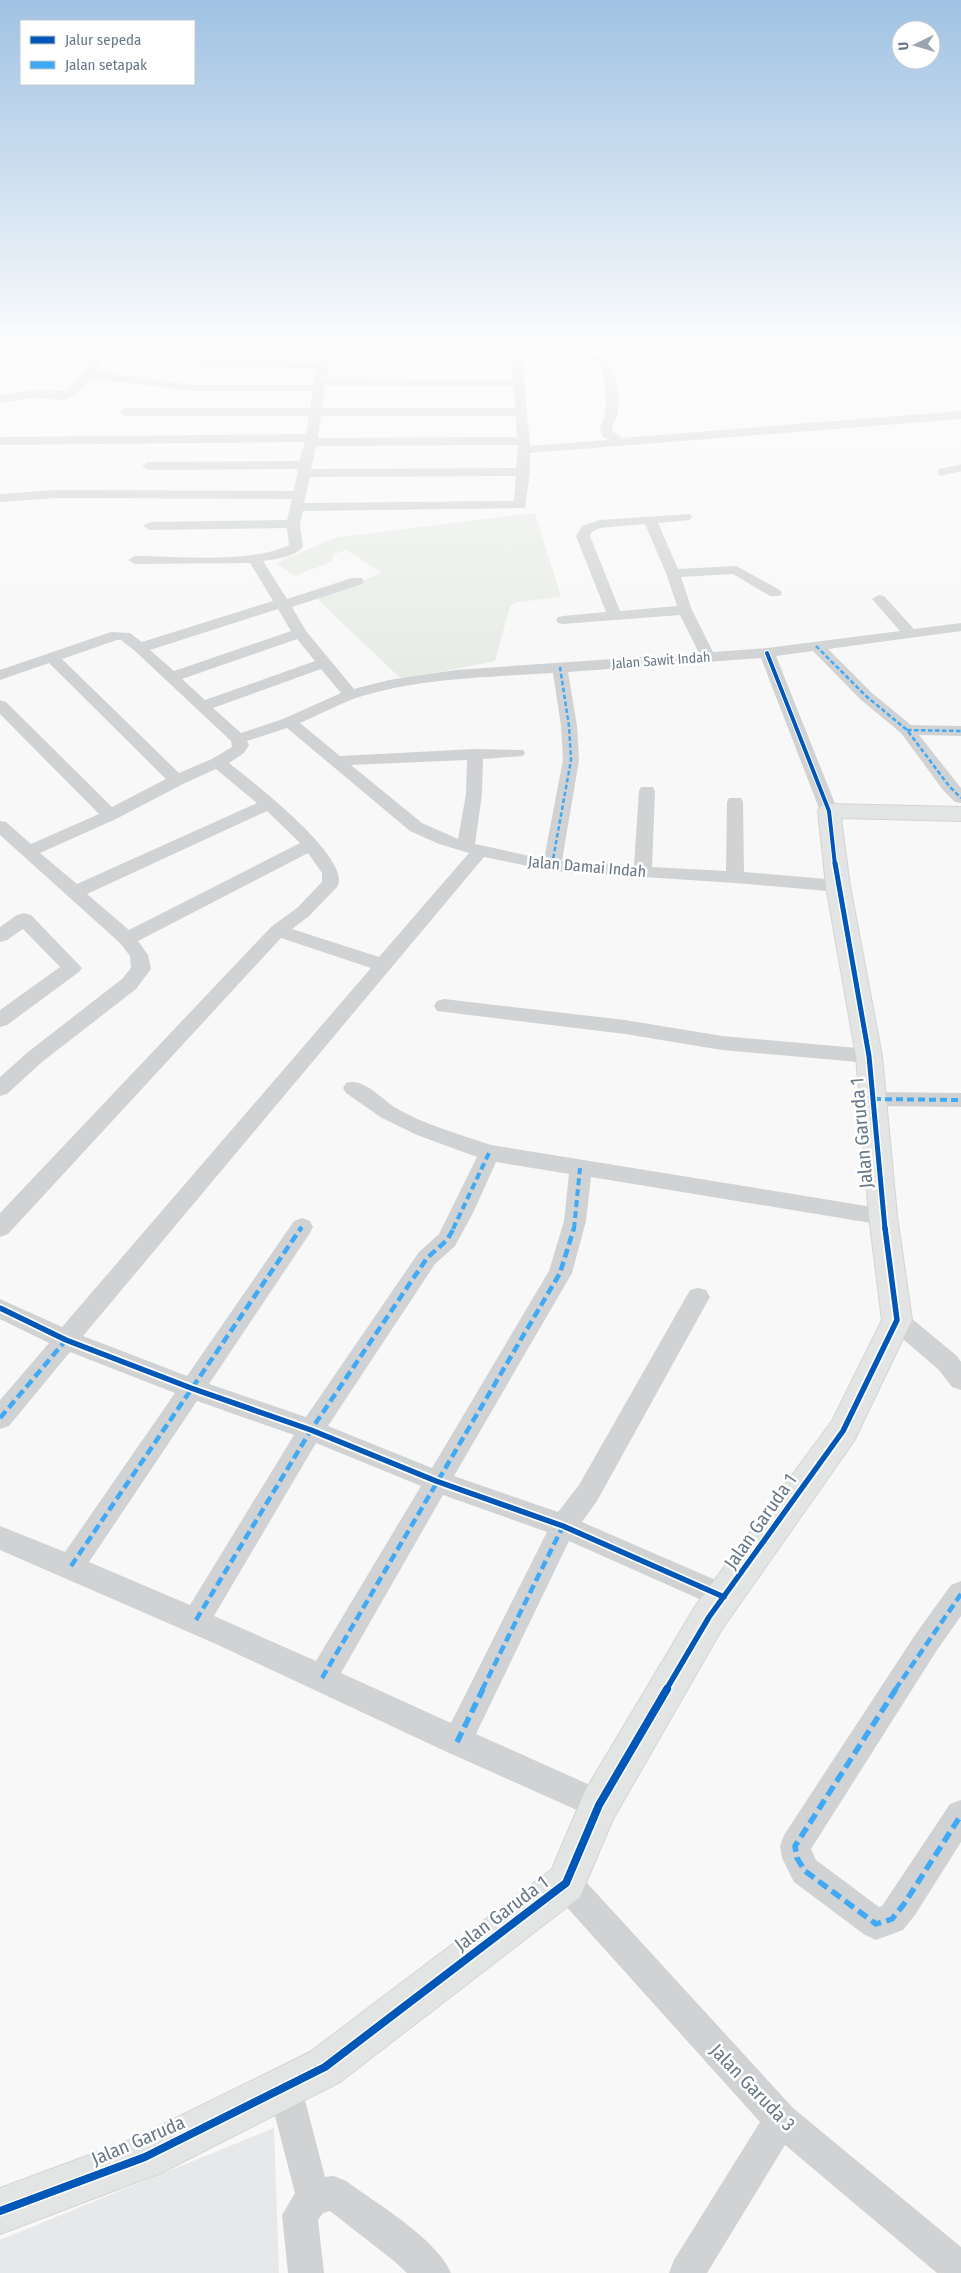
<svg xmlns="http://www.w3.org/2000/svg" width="961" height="2273" viewBox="0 0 961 2273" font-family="'Fira Sans Condensed',sans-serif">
<rect width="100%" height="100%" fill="#f8f8f8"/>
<!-- built -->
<path fill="#e7e8e9" d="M274 2128 279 2273H0V2240Z"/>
<!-- green -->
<path fill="#e8ece6" d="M535 513 561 597 518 602 510 606 495 661 406 679 399 677 317 599 382 573 346 550 334 554 331 562 294 576 276 563 334 538Z"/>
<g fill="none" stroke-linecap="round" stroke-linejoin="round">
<defs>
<path id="secondary" d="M829 804 961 807V821L841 818 850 886 882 1056 897 1216 912 1320 854 1441 722 1629 613 1819 580 1897 340 2082 161 2173 0 2234V2188L135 2138 310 2052 552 1869 585 1791 696 1605 832 1421 882 1320 869 1216 856 1056 826 886 818 811 821 806Z"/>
</defs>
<!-- secondary casing -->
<use href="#secondary" stroke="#d4d5d7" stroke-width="2"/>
<!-- lane -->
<path stroke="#d0d2d3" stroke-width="7" d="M941 472 961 468"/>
<!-- street -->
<path fill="#d0d2d3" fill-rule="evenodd" d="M101 348H113L95 371 193 385H314L316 368 203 367 197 364 203 361 317 362 320 348H330V352L510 351V348H520L521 351H574L606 358C616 373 621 398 617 416 615 422 612 425 612 431L622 438 961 411V419L530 453V472L525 508 303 511 300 524 303 547C294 557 276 559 263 561L287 599 352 578H362L364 581 362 584 292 607 306 631 354 689 389 680 456 670 699 653 680 615 563 624 558 623 556 620 558 617 563 616 606 612 576 536 582 526 600 520 690 514 692 517 690 520 658 523 678 569 736 566 780 590 782 593 780 596H770L733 574 681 577 692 610 713 652 767 648 900 631 872 599 879 595 884 596 914 629 961 623V631L828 649 872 693 911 725 961 726V736L919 735 961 788V803L955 802 943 790 901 733 860 699 813 651 776 656 838 811 835 815H823L820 811 761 658 568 672 577 726 579 760 562 861 634 865 639 791 641 787H653L655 791 652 867 726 871 727 802 729 798H741L743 802 744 872 838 880 844 882 847 886 844 890 838 892 735 883 552 871 484 857 83 1336 187 1376 294 1221 302 1218 310 1221 313 1227 310 1233 209 1384 306 1417 419 1252 439 1234 477 1157 417 1135 382 1118 346 1093 343 1088 346 1083C364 1077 381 1099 396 1108 425 1125 459 1134 491 1145L891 1210 894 1216 891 1222 883 1225 591 1177 586 1221 572 1273 454 1476 558 1512 579 1485 690 1290 698 1288 706 1290 710 1297 706 1304 597 1501 582 1522 734 1588 738 1597 734 1606 724 1610 569 1541 476 1734 610 1794 614 1805 610 1816 599 1820 447 1752 216 1644 0 1550V1526L65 1552 175 1393 70 1352 9 1426 0 1429V1400L49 1343 0 1319V1299L62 1327 371 968 281 938 8 1234 0 1237V1213L271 927 297 908 322 882V873L308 853 138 941 148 955 151 969 136 989 42 1062 7 1094 0 1096V1077L28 1052 122 979 131 968 130 956 120 943 0 835V821L6 822 31 844 99 814 0 714V700L6 702 112 807 166 779 49 663 0 680V670L111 632 130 633 142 642 273 601 250 563 135 564 128 560 135 556C178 556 251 564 289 545L287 528 150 530 143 526 150 522 287 520 292 499 57 498 0 502V494L57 490 294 491 298 469 148 470 142 466 148 462 299 461 305 442 0 445V437L306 434 309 416H125L119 412 125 408H310L313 391H193L90 378 76 396 63 400 34 398 0 403V395L34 390 68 391ZM574 357 598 362C605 378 608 398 605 415 604 420 600 424 600 430L602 436 608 440 530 446 522 358ZM329 358H510L513 380 326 379ZM325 385 513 386 516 408H322ZM321 416H516L517 437 318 438ZM518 445 516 468 311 469 316 446ZM516 476 514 501 304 503 310 477ZM645 524 666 573 677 606 620 611 590 536 592 532 600 528ZM278 609 291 631 174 671 150 650ZM297 639 315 661 205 700 182 679ZM117 640H121L135 651 231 741 232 747 212 759 179 773 62 659ZM321 669 341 693 283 719 241 733 213 708ZM553 673 561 726 563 760 544 859 475 844 482 794 483 759 523 756 525 753 523 750 475 749 340 756 300 723C318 715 337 705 356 698 417 678 489 677 553 673ZM287 728 410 831 439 844 469 853 379 957 292 929 309 916 337 887C355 860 249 779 229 763L244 753 249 745 247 741ZM467 760 466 794 458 839 422 823 351 765ZM216 769 257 803 77 884 40 853 116 819 183 784ZM267 811 300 843 129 930 87 894ZM496 1162 569 1174 564 1221 549 1271 432 1468 328 1426 435 1264 455 1246 473 1213ZM197 1401 294 1435 190 1605 89 1562ZM316 1443 421 1486 316 1661 214 1616ZM443 1495 547 1532 451 1723 341 1673Z
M24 913 31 915 82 968 79 972 7 1025 0 1027V1010L60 967 23 929 7 940 0 942V927L17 915Z
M444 999 625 1020 722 1036 869 1049 876 1051 879 1056 876 1061 869 1063 722 1050 625 1034 437 1011 434 1006 437 1001Z
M874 1092 961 1093V1107L874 1106 867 1104 864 1099 867 1094Z
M897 1310 905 1313 957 1356 961 1362V1390L952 1387 939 1370 889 1327 885 1320 889 1313Z
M961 1581V1616L937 1650 811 1849 816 1860 879 1907 882 1906 950 1804 961 1800V1842L915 1915 903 1930 876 1940 865 1935 794 1882 782 1858 780 1846 784 1835 917 1632 951 1585Z
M566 1868 577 1872 793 2108 961 2247V2273H937L785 2145 707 2273H669L674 2260 760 2122 555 1894 551 1883 555 1872Z
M285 2072 297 2077 302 2089 325 2177 334 2176 346 2181C376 2203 437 2239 451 2273H407L394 2261 330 2211 323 2213 318 2220 324 2273H288L282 2215 295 2193 268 2089 273 2077Z"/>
<!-- secondary -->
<use href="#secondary" fill="#e3e4e4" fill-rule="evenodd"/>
<!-- quiet-far3 -->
<path stroke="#3fa9f5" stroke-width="2.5" stroke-dasharray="4.5 2.5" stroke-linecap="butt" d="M816 646 866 696 907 730 949 786 961 798
M907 730 961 731
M552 865 571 760 569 726 560 667"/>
<!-- quiet-far2 -->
<path stroke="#3fa9f5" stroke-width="4" stroke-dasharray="7 4" stroke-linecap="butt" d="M552 866V863
M874 1099 961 1100
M300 1229 302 1227
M453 1229 489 1153
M574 1229 580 1168"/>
<!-- quiet-far1 -->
<path stroke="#3fa9f5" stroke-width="4.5" stroke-dasharray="9 4.5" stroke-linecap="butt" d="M0 1418 66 1340
M71 1566 301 1228
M196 1620 311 1430 427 1258 447 1240 454 1228
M322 1678 560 1273 574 1228
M482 1690 563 1526
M895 1690 961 1594"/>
<!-- quiet -->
<path stroke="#3fa9f5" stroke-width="5.5" stroke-dasharray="11 5.5" stroke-linecap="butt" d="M896 1689 795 1846 797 1858 805 1871 876 1924 892 1919 904 1904 961 1815
M457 1742 483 1689"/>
<defs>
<path id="cycleway-far3" d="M767 653 829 811 835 865"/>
<path id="cycleway-far2" d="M835 863 869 1056 885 1229"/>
<path id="cycleway-far1" d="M0 1308 66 1340 191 1388 311 1430 436 1481 563 1526 724 1597
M666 1690 709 1617 843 1431 897 1320 885 1228"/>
<path id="cycleway" d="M0 2211 145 2157 325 2067 566 1883 599 1805 667 1689"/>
</defs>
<!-- cycleway-far3 casing -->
<use href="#cycleway-far3" stroke="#fff" stroke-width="6"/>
<!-- cycleway-far2 casing -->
<use href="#cycleway-far2" stroke="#fff" stroke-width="8"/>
<!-- cycleway-far1 casing -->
<use href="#cycleway-far1" stroke="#fff" stroke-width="9"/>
<!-- cycleway casing -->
<use href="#cycleway" stroke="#fff" stroke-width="11"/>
<!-- cycleway-far3 -->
<use href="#cycleway-far3" stroke="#0057b8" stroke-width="4"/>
<!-- cycleway-far2 -->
<use href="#cycleway-far2" stroke="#0057b8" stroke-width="5"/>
<!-- cycleway-far1 -->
<use href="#cycleway-far1" stroke="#0057b8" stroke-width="5.5"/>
<!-- cycleway -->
<use href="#cycleway" stroke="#0057b8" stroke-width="8"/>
</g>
<!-- sky -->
<linearGradient id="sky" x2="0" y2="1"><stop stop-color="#9fc2e3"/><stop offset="0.52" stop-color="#fcfcfc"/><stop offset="1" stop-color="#fcfcfc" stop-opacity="0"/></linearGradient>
<rect width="961" height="666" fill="url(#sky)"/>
<g text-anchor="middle" stroke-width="5" stroke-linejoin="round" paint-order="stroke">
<!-- far-street labels -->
<g font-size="14" fill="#687889" stroke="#fff">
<text transform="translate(661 660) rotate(-4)" y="5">Jalan Sawit Indah</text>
</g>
<!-- street labels -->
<g font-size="16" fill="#687889" stroke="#fff">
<text transform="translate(587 866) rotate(5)" y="6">Jalan Damai Indah</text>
</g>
<!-- near-street labels -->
<g font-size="19" fill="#687889" stroke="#fff">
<text transform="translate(861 1133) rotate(-95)" y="7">Jalan Garuda 1</text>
<text transform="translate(760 1521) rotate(-55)" y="7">Jalan Garuda 1</text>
<text transform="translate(501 1913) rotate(-37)" y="7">Jalan Garuda 1</text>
<text transform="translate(753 2087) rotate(46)" y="7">Jalan Garuda 3</text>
<text transform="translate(138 2140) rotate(-23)" y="7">Jalan Garuda</text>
</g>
</g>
<!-- legend -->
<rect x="20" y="20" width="175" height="65" fill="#ffffff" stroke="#c3c9d0"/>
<rect x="30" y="36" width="25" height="8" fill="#0057b8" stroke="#c3c9d0"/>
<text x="65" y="45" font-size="15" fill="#687889">Jalur sepeda</text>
<rect x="30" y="61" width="25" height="8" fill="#3fa9f5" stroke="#c3c9d0"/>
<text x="65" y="70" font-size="15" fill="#687889">Jalan setapak</text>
<!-- north arrow -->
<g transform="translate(916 45) rotate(265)"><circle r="24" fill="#ffffff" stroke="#c3c9d0"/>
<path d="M0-4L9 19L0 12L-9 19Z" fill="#9aa5b0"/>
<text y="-8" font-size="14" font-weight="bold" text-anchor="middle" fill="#687889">U</text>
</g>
</svg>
